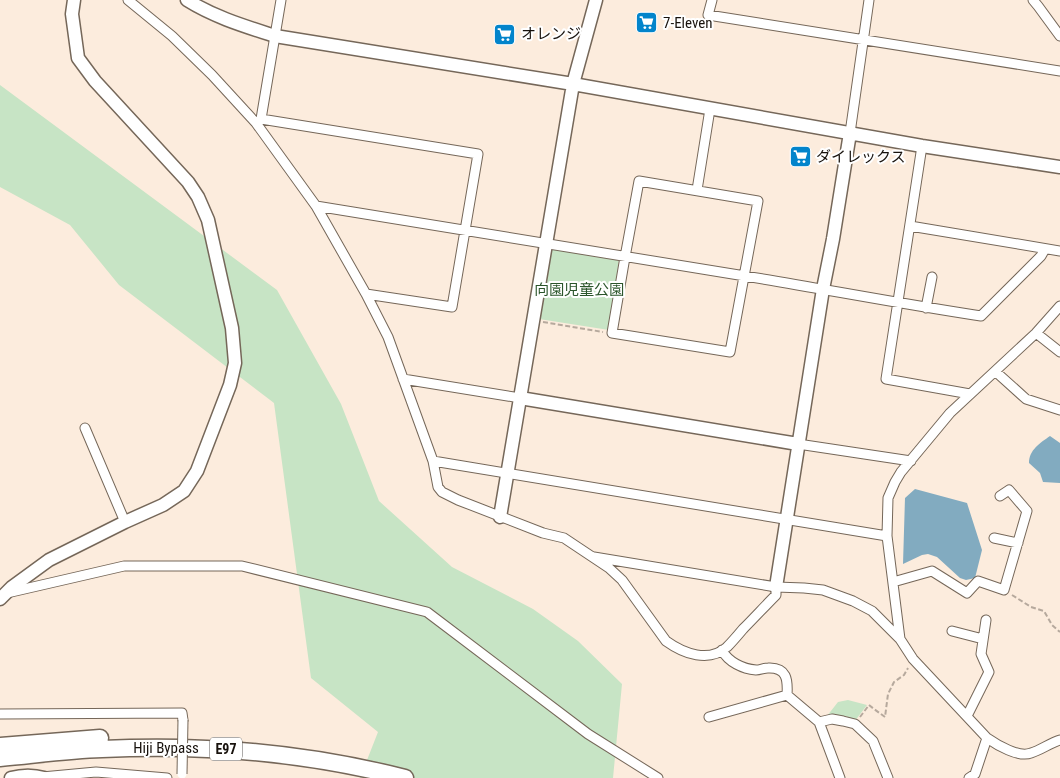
<svg xmlns="http://www.w3.org/2000/svg" width="1060" height="778" viewBox="0 0 1060 778" font-family="'Roboto Condensed','Noto Sans JP',sans-serif">
<rect width="100%" height="100%" fill="#fcecdd"/>
<!-- green -->
<path fill="#c7e4c5" d="M0 85 277 290 341 404 379 501 452 567 533 609 578 641 622 684 613 778H360L378 732 311 678 274 403 119 285 70 225 0 187Z
M550 249 619 260 609 330 539 319Z
M848 700 867 705 855 721 846 716H827L838 702Z"/>
<!-- water -->
<path fill="#82abc0" d="M1050 436 1060 443V483L1043 482 1040 473 1029 463C1029 450 1040 443 1050 436Z
M915 489 967 503 982 550 975 578 966 580 960 578 937 557 928 554 922 555 903 564 905 498Z"/>
<g fill="none" stroke-linecap="round" stroke-linejoin="round">
<defs>
<path id="street" d="M128 0 172 36 212 75 256 123 316 206 366 294 388 337 433 461 438 487 442 492 458 500 543 533 564 538 609 568 622 580 666 641C684 654 709 663 727 647 733 641 738 635 743 629 754 618 765 606 776 595V587
M712 0 708 15 1060 71
M1033 0 1038 6 1060 36
M261 119 281 0
M256 123 261 119 478 154 452 307 366 294
M850 133 869 0
M922 146 886 379 970 394
M639 181 758 201 730 352 612 333 625 257Z
M697 190 710 109
M316 206C459 230 602 253 745 276 824 289 902 304 981 316L1041 256 1045 249
M910 226 1060 251
M926 308 932 277
M1036 333 1060 352
M996 372 1026 399 1060 410
M403 379 520 398
M85 428 125 522
M798 444 911 461
M433 461 887 536
M994 538 1018 543
M594 557 776 587 804 588 823 590 853 601 872 611 900 639 913 659 987 738C997 745 1019 758 1031 753 1041 750 1050 743 1060 740
M893 582 932 571 967 593 978 581 1004 590 1027 511 1009 490 1000 496
M7 593 124 566H242L427 612 588 734 658 778
M952 631 983 639
M900 639 887 536 888 498 895 482 901 472 950 413 1036 333 1060 306
M722 650C728 662 743 669 756 670 760 670 764 668 768 668 787 667 788 680 787 695L819 722 840 778
M0 714 182 713 183 720
M967 716 989 672 981 654 986 620
M709 717 787 695
M819 722 832 719 843 721 855 724 873 741 888 778
M42 777 96 772 167 778
M969 778 975 774 987 738"/>
<path id="secondary" d="M187 0C214 17 244 26 275 36L573 84 922 146 1060 167
M520 398 798 444
M500 517 573 84 596 0
M776 587 823 289 833 239 850 133
M0 599 12 587 49 560 125 522 163 505 184 491 197 471 230 385 235 363 232 328 208 220 198 197 188 182 95 81 78 58 72 14 74 0
M11 778C22 775 34 775 44 778"/>
<path id="highway" d="M0 746 100 738
M0 758C34 755 68 750 102 749 206 744 304 752 405 778"/>
</defs>
<!-- street casing -->
<use href="#street" stroke="#756759" stroke-width="11"/>
<!-- secondary casing -->
<use href="#secondary" stroke="#756759" stroke-width="15"/>
<!-- highway casing -->
<use href="#highway" stroke="#756759" stroke-width="19"/>
<!-- path -->
<path stroke="#b6a99d" stroke-width="2" stroke-dasharray="5 2.5" stroke-linecap="butt" d="M548 291 555 292
M543 322 603 332
M1012 595 1031 607 1044 611 1052 625 1060 632
M860 717 869 705 874 709 885 717 888 694 894 682 904 675 908 668"/>
<!-- street -->
<use href="#street" stroke="#fff" stroke-width="9"/>
<!-- secondary -->
<use href="#secondary" stroke="#fff" stroke-width="12"/>
<!-- highway -->
<use href="#highway" stroke="#fff" stroke-width="16"/>
<defs>
<path id="street-bridge" d="M182 774 183 720"/>
</defs>
<!-- street-bridge casing -->
<use href="#street-bridge" stroke="#756759" stroke-width="11" stroke-linecap="butt"/>
<!-- street-bridge -->
<use href="#street-bridge" stroke="#fff" stroke-width="9"/>
</g>
<!-- icons -->
<defs>
<symbol id="supermarket-square" viewBox="-11 -11 22 22"><rect x="-9" y="-9" width="18" height="18" rx="4" fill="#0284cb" stroke="#fff"/><path d="M-6-5.5h2.5l.6 2H6L4.5 2H-2.5L-4.4-4H-6ZM-1.5 3.2a1.3 1.3 0 1 0 .1 0ZM3 3.2a1.3 1.3 0 1 0 .1 0Z" fill="#fff"/></symbol>
</defs>
<g fill-rule="evenodd">
<use href="#supermarket-square" x="634" y="10" width="25" height="25"/>
<use href="#supermarket-square" x="492" y="22" width="25" height="25"/>
<use href="#supermarket-square" x="788" y="144" width="25" height="25"/>
</g>
<g text-anchor="middle" stroke-width="4" stroke-linejoin="round" paint-order="stroke">
<!-- shield labels -->
<rect fill="#fff" stroke="#5d5956" stroke-width="1" x="210" y="737.5" width="32" height="23" rx="4"/>
<g font-size="14" font-weight="bold" fill="#18120d">
<text x="226" y="754">E97</text>
</g>
<!-- poi labels -->
<g font-size="15" fill="#18120d" stroke="#fff" text-anchor="start">
<text x="663" y="28">7-Eleven</text>
<text x="521" y="39">オレンジ</text>
<text x="816" y="162">ダイレックス</text>
</g>
<!-- park labels -->
<g font-size="15" fill="#2b552b" stroke="#fff">
<text x="579" y="295">向園児童公園</text>
</g>
<!-- street labels -->
<g font-size="15" fill="#18120d" stroke="#fff">
<text x="166" y="753">Hiji Bypass</text>
</g>
</g>
</svg>
